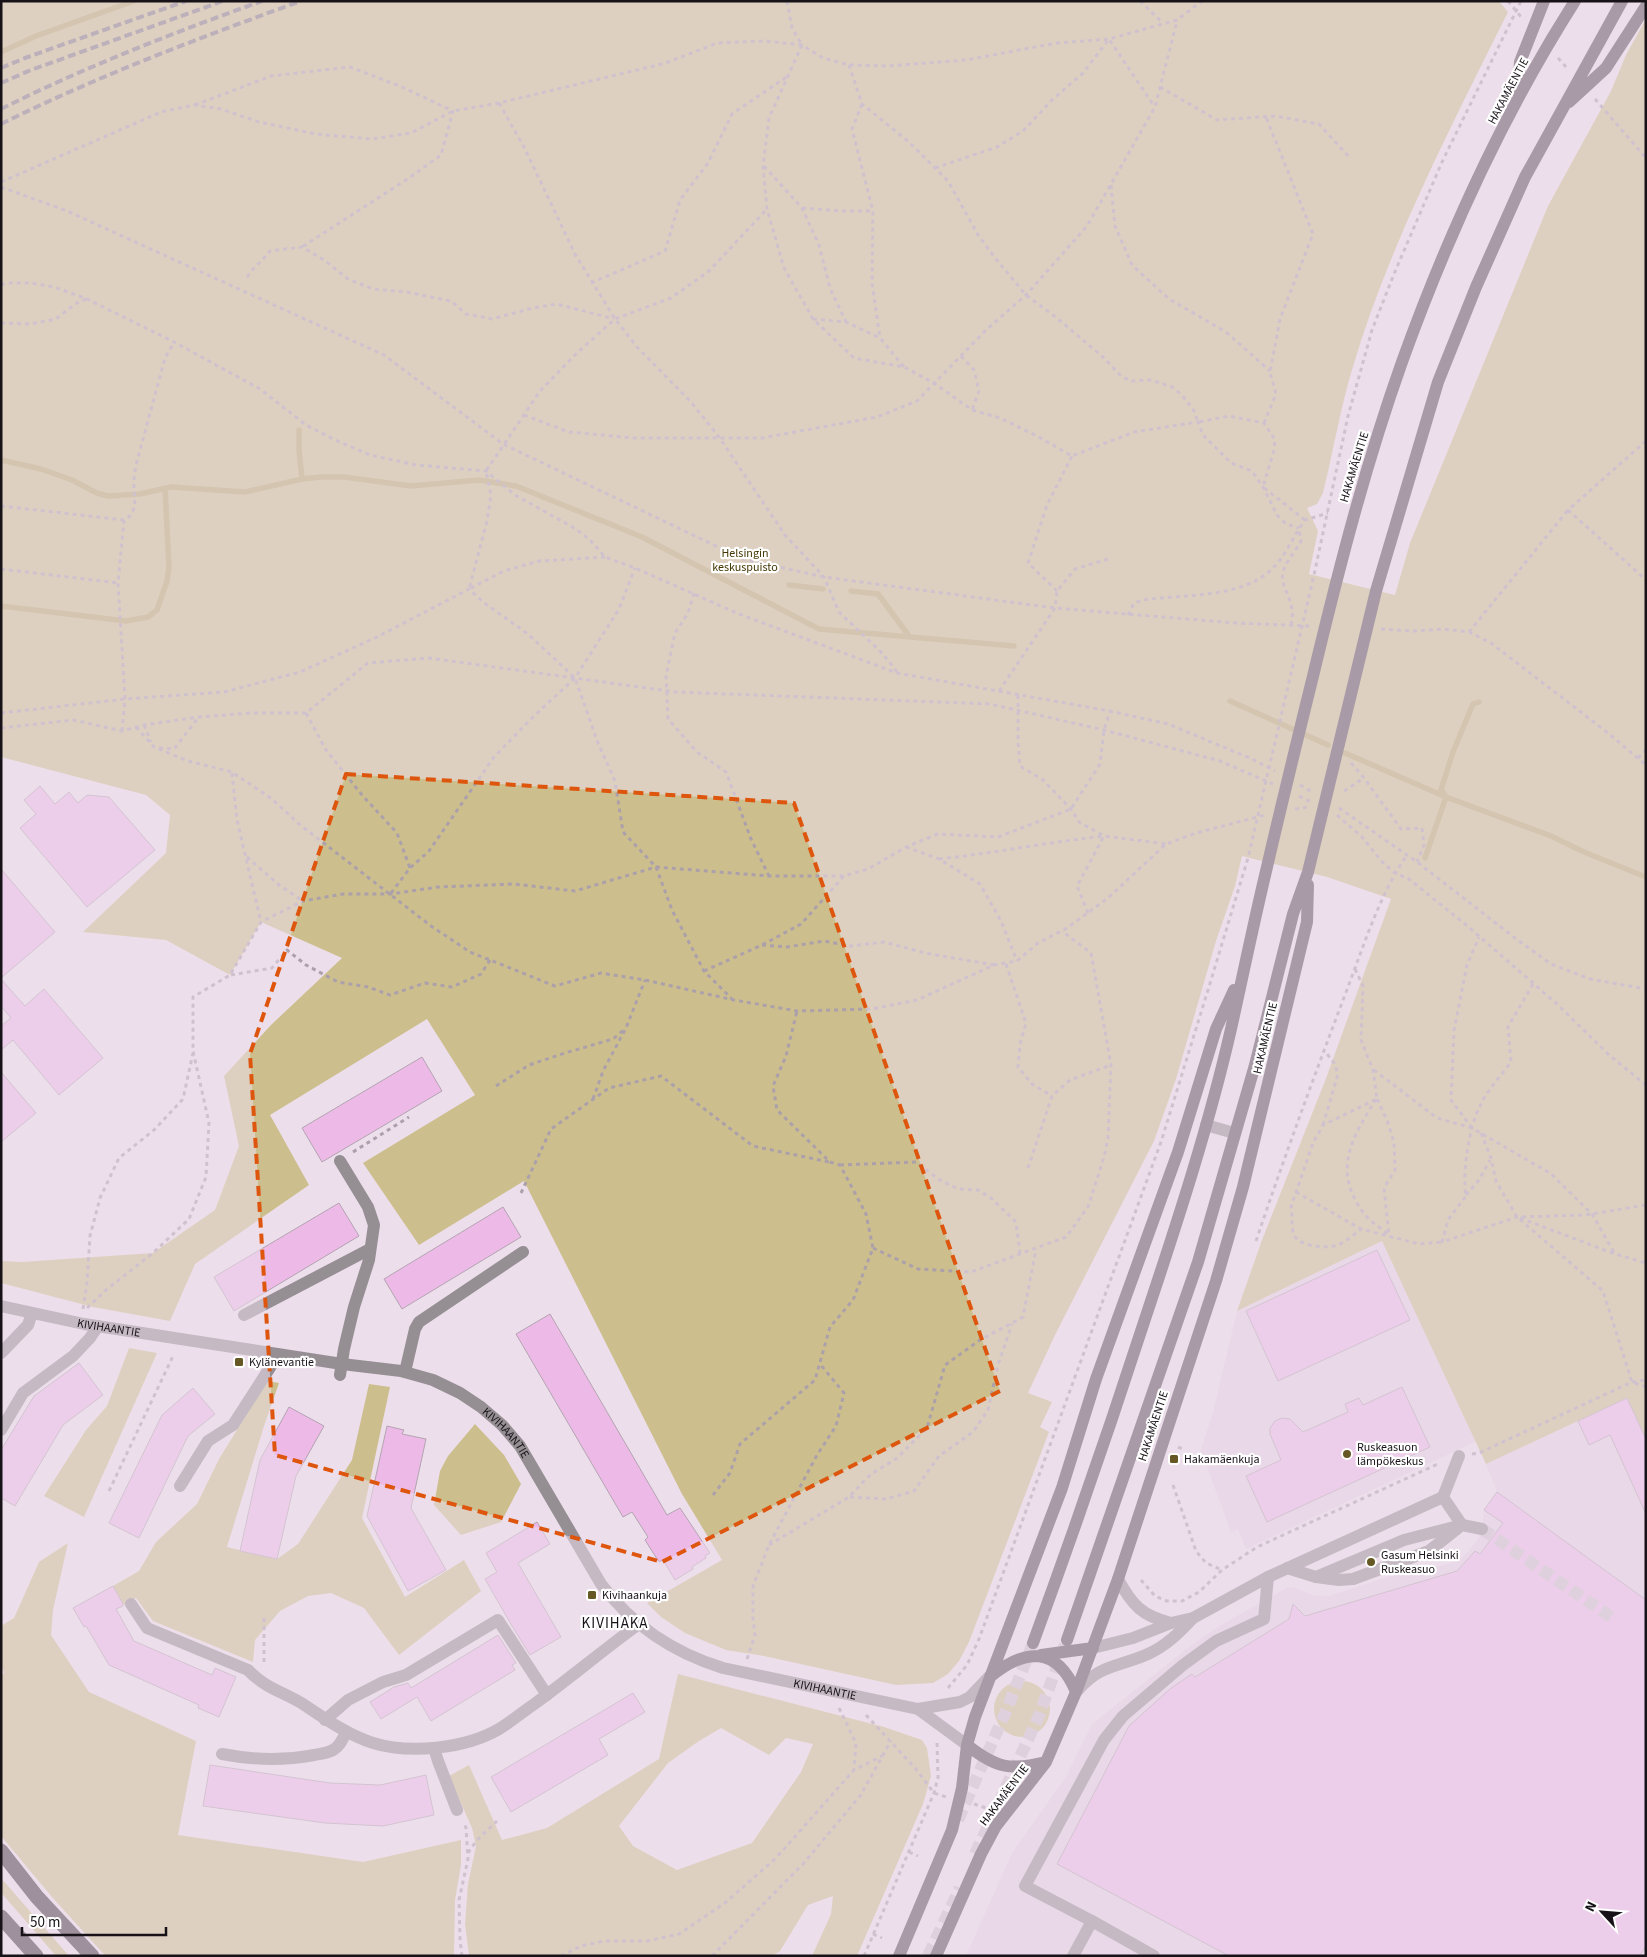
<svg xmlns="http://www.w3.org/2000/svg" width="1647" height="1957" viewBox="0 0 1647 1957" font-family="'Source Sans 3',sans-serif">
<rect width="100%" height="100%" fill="#eddeeb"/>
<!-- built -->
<path fill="#e5d0e3" d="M1382 1241 1477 1441 1246 1549 1238 1529 1231 1532 1201 1450 1213 1412 1237 1311Z
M1627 1398 1646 1439V1956H966L1012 1853 1066 1777 1092 1724 1198 1640 1223 1624 1288 1587H1293L1312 1595 1329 1596 1390 1576 1444 1565 1458 1560 1468 1552 1479 1537 1482 1529 1484 1510 1497 1492 1486 1464Z"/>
<!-- green -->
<path fill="#ccbf8d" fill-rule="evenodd" d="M1 1H1499L1508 12C1451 127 1388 247 1352 370 1340 410 1333 452 1323 493L1317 504 1307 508 1318 531 1309 574 1395 595 1410 543 1548 206 1611 91 1626 55 1646 19V1439L1627 1398 1486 1464 1382 1241 1237 1311 1262 1240 1325 1081 1391 899 1327 877 1242 856 1235 886 1216 941 1176 1079 1154 1141 1056 1333 1028 1393 1052 1402 1040 1427 1049 1432 969 1642 959 1661 948 1674 933 1683 896 1685 764 1656 726 1650 685 1633 661 1617 647 1603 722 1560 682 1494 524 1181 419 1245 363 1163 475 1095 427 1019 270 1115 309 1185 195 1264 170 1321 93 1307 1 1283V1261L22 1262 153 1253 215 1210 239 1146 224 1076 271 1025 342 958 261 922 230 975 166 940 83 932 166 853 170 815 146 795 1 757Z
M129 1348 157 1353 84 1517 44 1496 86 1430 107 1406Z
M267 1381 279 1383 264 1426 227 1547 277 1559 298 1544 352 1460 369 1384 390 1387 362 1518 405 1597 464 1560 481 1591 399 1655 364 1608 331 1593 308 1596 280 1611 255 1640 253 1662 153 1621 136 1598 124 1605 113 1586 139 1571 156 1542 197 1504 219 1459Z
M475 1424 504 1455 521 1484 501 1522 461 1535 434 1505 440 1471 448 1456Z
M68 1543 53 1610 51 1635 89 1692 196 1741 178 1835 363 1862 461 1840V1865L455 1900 454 1956H106L100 1950 52 1897 1 1836V1675L4 1673 1 1663V1626L14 1618 39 1562Z
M678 1674 884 1727 922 1740 927 1748 931 1776 923 1804 857 1956H812L831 1914 833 1896 808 1905 780 1951 772 1956H469L465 1924 468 1884 476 1846 472 1828 449 1776 469 1765 502 1840 547 1828 659 1759ZM721 1728 769 1755 786 1738 813 1744 801 1772 752 1843 677 1870 633 1846 619 1826 668 1763 699 1741Z
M994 1709a28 28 0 1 1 56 0a28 28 0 1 1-56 0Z
M1 1878 69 1956H56L4 1896 1 1893Z"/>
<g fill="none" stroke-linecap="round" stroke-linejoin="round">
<!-- stream -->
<path stroke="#b6a668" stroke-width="5.5" d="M1 52 36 36 134 1
M299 430V450L302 479
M1 460 41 469 72 480 97 493 108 496 140 494 171 487 245 492 302 479 321 477H344L411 486 479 480 516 486 642 537 819 629 1014 646
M789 585 823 589
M851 591 878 594 909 636
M1 606 126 621 148 617 157 610 167 581 169 567 165 488
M1230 701 1328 745
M1345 753 1446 797
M1445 795 1441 790 1453 752 1473 704 1479 702
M1425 858 1446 797 1551 836 1584 852 1646 877"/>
</g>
<!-- building -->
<path fill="#edbae8" stroke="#b3a4b1" d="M40 786 55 804 69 792 78 803 87 795 109 797 155 850 87 907 20 828 36 814 24 800Z
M1 869 55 932 1 978Z
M1 979 25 1006 44 989 103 1058 59 1095 13 1040 1 1050V1026L11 1018 1 1006Z
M422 1057 442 1091 322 1162 302 1128Z
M1 1072 36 1113 1 1142Z
M339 1203 359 1236 234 1311 214 1277Z
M503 1207 521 1237 402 1309 384 1279Z
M1377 1250 1410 1320 1278 1381 1246 1311Z
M550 1314 667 1515 680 1508 710 1553 705 1556 706 1558 692 1567 693 1569 675 1580 663 1560 659 1562 645 1540 648 1537 632 1512 623 1517 516 1334Z
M79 1363 103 1395 63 1425 15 1506 1 1498V1450L34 1396Z
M1402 1387 1430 1447 1267 1522 1246 1476 1281 1460 1270 1434V1428L1275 1421 1282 1418 1290 1419 1303 1432 1348 1412 1345 1404 1359 1398 1363 1405Z
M193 1388 215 1414 188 1436 139 1538 109 1523 162 1415Z
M1627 1398 1646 1439V1514L1610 1435 1589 1445 1578 1421Z
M289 1407 324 1426 296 1476 277 1559 240 1551 260 1460Z
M387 1426 404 1430 402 1434 426 1439 411 1508 446 1570 408 1591 367 1516Z
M1497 1492 1646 1600V1945L1640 1956H1229L1057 1864 1129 1726 1171 1688 1192 1674 1195 1677 1289 1619 1293 1604 1305 1616 1457 1571 1475 1551 1480 1554 1503 1523 1484 1510Z
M537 1522 550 1544 518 1563 561 1637 530 1655 512 1626 485 1579 497 1572 486 1553Z
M113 1586 123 1604V1606L116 1609 134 1641 212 1675 215 1668 236 1677 219 1717 198 1708 199 1705 109 1665 86 1626 84 1627 73 1608Z
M498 1635 516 1663 512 1665 515 1670 431 1721 417 1697 381 1719 370 1702 394 1687 408 1683 411 1688Z
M633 1693 645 1712 599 1739 608 1755 511 1812 491 1777Z
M210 1765 330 1783 380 1785 426 1775 434 1815 383 1826 325 1823 203 1806Z"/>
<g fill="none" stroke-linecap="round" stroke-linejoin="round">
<!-- minor-tunnel -->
<path stroke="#cdbfcb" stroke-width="12" stroke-dasharray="12 6" stroke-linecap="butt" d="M1482 1529 1611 1617"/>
<!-- major-tunnel -->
<path stroke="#cdbfcb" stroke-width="12" stroke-dasharray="12 6" stroke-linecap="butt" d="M958 1820 1007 1709 1033 1643
M975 1854 1038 1718 1066 1642
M928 1956 960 1888"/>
<!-- path -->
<path stroke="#aca0aa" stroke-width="3" stroke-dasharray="4 4" stroke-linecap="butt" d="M787 1 792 28 802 45
M1140 1 1163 23
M1508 1 1522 18
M802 45 769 118 763 166 767 209 784 268 813 319 854 358 904 367 934 383 972 410 1000 418 1037 436 1072 456 1134 432 1198 422 1203 435 1231 463 1252 471 1263 487 1277 515 1286 524 1299 528
M1558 58 1567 68
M849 65 862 104 909 142 948 181 978 235 995 258 1026 295 1057 318 1104 358 1120 375 1130 381 1151 380 1172 387 1182 395 1194 411 1198 422 1229 416 1264 423 1275 440 1274 450 1263 487 1305 520
M1160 87 1217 120 1275 116 1319 124 1350 158
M1595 99 1646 158
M499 103 524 147 575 254 615 319 637 347 691 402 719 437 785 535 824 577 839 612 883 654 897 672
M862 104 852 129 873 211 872 283 880 338
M195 105 271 76 350 67 402 87 453 111 441 155 409 178 302 247
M764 166 802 208 819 245 830 288 846 322
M935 168 997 147 1023 131 1052 100 1083 73 1109 39 1154 106
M1 182 161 112 194 105 221 109 259 122 316 134 372 139 411 133 453 111 499 103 666 63 717 43 764 41 802 45 823 58 849 65 888 66 966 60 1057 43 1109 39 1177 20 1202 1
M1111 185 1115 226 1132 265 1169 299 1226 332 1270 371
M1 187 67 211 384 355 503 444 743 559 824 577 1055 608 1235 623 1310 626
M802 208 841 211H873
M247 277C254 266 263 261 270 251L302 247 324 260 348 279 373 289 407 292 451 301 466 314 492 319 533 308 557 304 614 319
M591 283 665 251 680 200 708 163 732 114 788 76
M1 285 7 283H31L54 287 87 299 174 342 260 389 306 425 335 440 370 455 416 465 486 471 515 495 576 529 590 540 605 557 635 568 739 614 897 673 1110 711 1168 724 1252 759 1275 771
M813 319 846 322 880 338 904 367
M1 323 31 324 56 319 75 304 86 299
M961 356 974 370 979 391 972 410
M524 415 569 432 634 438H762L877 417 917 401 987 329 1026 295 1087 226 1155 107 1177 21
M1264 423 1276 394 1270 372 1280 319 1313 234 1266 117
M1646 441 1568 510 1646 580
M1 506 124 520C140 512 133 496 134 481 134 476 135 471 136 465L165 358 174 342
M605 557 539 561 504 571 469 589 487 521 491 495 486 471 540 391 577 353 615 319 671 298 709 271 767 209
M1 569 118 583
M1057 591 1028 563 1047 505 1072 456
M694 593 688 613 675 633 666 676 668 719 697 752 726 772 751 839 769 876
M1128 615 1134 603 1143 600C1183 594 1244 599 1274 567 1287 553 1294 535 1305 520L1328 513
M1291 625C1292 620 1293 615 1292 610 1291 596 1280 586 1283 572 1286 561 1296 551 1301 541L1299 529
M1381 629 1415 631 1443 629 1469 632 1491 643 1608 733 1646 765
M1469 632 1568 510
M999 691 1055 608 1057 591 1075 569 1108 559
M1018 695V741L1020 766 1043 780 1071 809 1079 822 1104 836 1166 844
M1 713 125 699 224 692 300 672 377 637 469 589 483 602 528 634 575 678 598 743 615 781 623 832 656 867 672 910 704 971 733 1000
M306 713 326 750 362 795 397 833 410 868
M144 725 151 742
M136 727 154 747 188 761 232 772 272 799 299 824 431 926 470 952 555 986 601 973 645 980 734 1000 797 1011 872 1009 917 1000 994 965 1017 961 1038 943 1067 928 1108 898 1166 844 1196 833 1265 815
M1 728 73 720 122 731 144 725 199 717 251 713H306L368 663 429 658 676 692 990 704 1104 730 1220 761 1273 784
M122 731 125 699 118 583 124 520
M159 748 174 749 198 718
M1638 758 1646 750
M1351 763 1364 778 1401 829 1422 828 1424 845 1417 862
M232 773 237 820 261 922
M1300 785 1312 792
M1344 791 1364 778
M1299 796 1311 802
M1339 808 1417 862 1515 938 1551 964 1590 979 1646 989
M1295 809 1309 807
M1337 815 1362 837 1384 864 1395 873 1409 879 1465 924 1557 1004 1609 1055 1646 1085
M906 847 939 859 980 884 1001 921 1017 961
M247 857 279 885 303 901
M939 859C995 853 1049 842 1104 836
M391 893 410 868 429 851 494 757 535 715 575 678 619 609 635 568
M1088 913 1077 886 1104 836
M762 945 787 947 824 941 851 946 884 942 925 953 994 965
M1006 964 1026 1023 1020 1044 1018 1067 1032 1084 1052 1096
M1355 969 1363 986 1361 1040 1373 1070 1377 1099 1323 1125 1313 1143 1291 1207C1293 1216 1291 1228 1294 1235 1299 1246 1323 1248 1334 1246 1344 1244 1353 1235 1361 1229L1419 1244 1442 1242
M704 971 762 945 801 924 844 876
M231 975 272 968 287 950 306 965 338 982 368 987 390 995 425 983 452 987 481 974 490 960
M1533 984 1508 1027 1511 1062C1501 1076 1487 1090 1480 1106 1469 1127 1462 1172 1466 1196L1448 1220 1442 1242 1517 1217 1585 1215 1646 1205
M1374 1070 1437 1118 1472 1128 1550 1173 1592 1214 1615 1254
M496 1086 529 1065 565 1053 613 1039 626 1028
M593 1099 603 1071 626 1028 645 980
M1376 1099C1352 1138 1332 1170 1363 1212 1369 1221 1381 1228 1389 1235
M1377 1099 1387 1120 1394 1142 1395 1170 1384 1188 1389 1236
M1323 1125 1338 1074 1334 1063 1324 1050
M1472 1128 1451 1100 1454 1030 1467 965 1479 937
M1481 1133 1491 1158 1496 1181 1517 1217 1603 1291 1632 1382 1646 1387
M353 1152 409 1117
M840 1165 916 1162 940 1180 958 1189 978 1190 991 1198 1016 1222 1020 1253
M1028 1168 1052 1096 1070 1080 1111 1065
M1296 1192 1361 1229
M521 1193 551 1129 609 1088 661 1076 753 1146 829 1162
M1466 1195 1479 1180 1490 1160
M1520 1218 1615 1254 1646 1263
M1256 1241C1285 1155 1316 1071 1348 987 1365 942 1380 894 1407 855
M873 1248 918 1269 971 1272 1066 1237 1088 1207 1104 1157 1108 1138 1111 1065 1091 953 1062 931
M87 1308 106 1290 153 1253 189 1219 206 1177 209 1123 193 1051V997L230 975 261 922 303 901 343 894H391L438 887 514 884 575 891 656 867 769 876H844L868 869 906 847 938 834 998 837 1071 809 1100 764 1104 730 1110 711
M83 1309 87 1283 90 1236 100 1198 119 1158 154 1130 183 1099 193 1053
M1178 1447 1185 1450
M1472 1454 1479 1453 1632 1382 1646 1380
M1173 1485 1196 1551 1206 1563 1222 1570
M109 1491 174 1354
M713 1495 730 1473 740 1444 815 1380 830 1327 853 1300 873 1248 866 1214 840 1165 830 1162 777 1110 773 1086 786 1056 797 1011
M850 1497 886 1499 914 1491 939 1456 973 1432 988 1410 998 1365 1012 1324
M769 1545 849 1497 870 1475 897 1458 927 1428 945 1365 980 1340 1023 1317 1036 1249
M1141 1580 1155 1596 1167 1601H1182L1199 1592 1222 1570 1257 1547 1440 1463
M264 1618V1664
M747 1659 755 1635 753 1619V1586L769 1545 817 1455 836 1426 844 1393 820 1364
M948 1688 967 1665 979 1639 1161 1142 1208 990 1248 858 1314 575 1348 416 1372 330 1394 274 1442 162 1521 1
M839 1708 856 1743 854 1769
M866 1715 915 1768 934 1793 946 1797
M974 1804 989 1809
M909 1852 918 1856
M468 1853 477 1840 497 1821
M873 1934 882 1938
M462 1956 460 1940 459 1900 468 1859 466 1828 464 1823
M561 1956 581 1946 604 1941H647L679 1934 725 1903 776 1858 854 1770 882 1756
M712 1956 803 1864 860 1796 891 1741
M864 1956 934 1793 938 1778 937 1742"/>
<!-- minor -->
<g stroke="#958f94" stroke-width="12">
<path d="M1206 1125 1234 1133"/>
<path d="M340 1161 368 1207 374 1225 369 1260 354 1307 344 1349 340 1375"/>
<path id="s1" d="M1 1306 84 1324 342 1364 401 1371 433 1380 460 1393 481 1407 502 1425 520 1446 601 1584C632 1625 674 1653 723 1668L918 1709 960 1702 970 1697 989 1677"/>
<path d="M244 1315 370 1249"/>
<path d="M1 1353 28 1325 32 1313"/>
<path d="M405 1372 415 1329 419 1322 523 1252"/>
<path d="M1 1430 23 1393 73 1356 90 1338 98 1326"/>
<path d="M180 1486 208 1441 233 1425 271 1366 277 1354"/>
<path d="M1443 1497 1459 1456"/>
<path d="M1443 1497 1462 1525"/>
<path d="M1287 1568 1316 1577 1404 1540 1462 1525 1482 1529"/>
<path d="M1316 1577 1339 1580 1353 1579 1429 1551 1458 1528"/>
<path d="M1118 1579C1132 1605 1142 1616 1171 1623"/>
<path d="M131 1604 147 1628 248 1670C267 1690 285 1692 306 1706 327 1720 348 1735 373 1743 409 1754 465 1749 499 1729 511 1722 521 1713 533 1705 569 1679 603 1650 639 1624"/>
<path d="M1093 1648 1133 1638 1171 1623 1193 1618 1268 1577 1443 1497"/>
<path d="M1078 1690C1100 1664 1119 1667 1148 1654 1166 1646 1180 1632 1193 1618"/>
<path d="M918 1709 967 1745"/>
<path d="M325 1720 348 1700 383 1682 406 1675 498 1620 547 1695"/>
<path d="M434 1748 438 1761 457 1810"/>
<path d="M222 1754C253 1760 283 1761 314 1755 320 1754 328 1753 333 1750 340 1746 343 1739 346 1732"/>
<path d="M1092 1921 1025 1886 1104 1740 1123 1716 1183 1665 1216 1641 1264 1619 1268 1577"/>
<path d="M1073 1956 1092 1921 1154 1956"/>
</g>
<!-- major -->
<path stroke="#564b54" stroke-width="12" d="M1518 93 1520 62 1544 1
M1569 102 1606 68 1646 6
M1067 1640 1198 1262 1255 1065 1293 914 1308 872 1376 591 1438 382 1476 287 1525 177 1622 1
M1033 1643C1073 1534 1111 1424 1147 1313 1178 1220 1209 1125 1231 1029 1243 975 1254 921 1267 867 1282 802 1298 737 1314 672 1339 568 1366 463 1402 362 1447 237 1503 114 1575 1
M1041 1655 1093 1648
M990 1677C1025 1648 1057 1646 1076 1692
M967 1745C996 1768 1010 1771 1046 1762
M899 1956 952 1830 962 1788 967 1745 975 1717 1062 1488 1096 1379 1178 1152 1216 1029 1234 990
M936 1956 981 1854 996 1826 1046 1762 1076 1692 1118 1579 1216 1281 1243 1187 1307 922 1308 885"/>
<!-- highway -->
<path stroke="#3f333e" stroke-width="15" d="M1 1851 37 1897 92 1956
M1 1917 36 1956"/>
<!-- rail -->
<path stroke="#827881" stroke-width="4" stroke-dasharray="8 4" stroke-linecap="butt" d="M1 68 25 58 186 1
M1 83 31 70 223 1
M1 109C85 67 173 33 262 1
M1 124C98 76 199 38 301 1"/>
</g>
<!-- marked area -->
<path d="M0 0H1647V1957H0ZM346 774 794 803 1000 1391 662 1562 275 1455 250 1054Z" fill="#eddeeb" fill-opacity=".55" fill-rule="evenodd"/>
<path fill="none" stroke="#de550d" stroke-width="4" stroke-dasharray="10 6" stroke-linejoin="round" d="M346 774 794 803 1000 1391 662 1562 275 1455 250 1054Z"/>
<!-- markers -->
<g fill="#655824" stroke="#fff" stroke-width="2">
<rect x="234" y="1357" width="10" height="10" rx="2.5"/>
<circle cx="1347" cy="1454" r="5"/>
<rect x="1169" y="1454" width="10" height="10" rx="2.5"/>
<circle cx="1371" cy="1562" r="5"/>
<rect x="587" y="1590" width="10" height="10" rx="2.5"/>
</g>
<g text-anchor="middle" stroke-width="4.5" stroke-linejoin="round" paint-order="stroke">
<!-- street labels -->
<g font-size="12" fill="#171217" stroke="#fff">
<text transform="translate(1508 91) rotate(-62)" y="4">HAKAMÄENTIE</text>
<text transform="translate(1354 467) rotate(-73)" y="4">HAKAMÄENTIE</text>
<text transform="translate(1265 1038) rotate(-77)" y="4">HAKAMÄENTIE</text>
<text dy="4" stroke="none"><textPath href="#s1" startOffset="110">KIVIHAANTIE</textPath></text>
<text transform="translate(1153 1426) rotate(-72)" y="4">HAKAMÄENTIE</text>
<text dy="4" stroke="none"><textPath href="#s1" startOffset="530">KIVIHAANTIE</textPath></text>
<text dy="4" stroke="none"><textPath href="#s1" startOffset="964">KIVIHAANTIE</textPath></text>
<text transform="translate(1004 1795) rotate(-53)" y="4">HAKAMÄENTIE</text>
</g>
<!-- park labels -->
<g font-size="12" fill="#433702" stroke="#fff">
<text x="745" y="557">Helsingin<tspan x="745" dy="14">keskuspuisto</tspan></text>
</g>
<!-- poi labels -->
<g font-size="12" fill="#171217" stroke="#fff" text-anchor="start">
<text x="249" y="1366">Kylänevantie</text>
<text x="1357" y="1451">Ruskeasuon<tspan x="1357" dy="14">lämpökeskus</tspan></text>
<text x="1184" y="1463">Hakamäenkuja</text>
<text x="1381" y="1559">Gasum Helsinki<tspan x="1381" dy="14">Ruskeasuo</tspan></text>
<text x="602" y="1599">Kivihaankuja</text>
</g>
<!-- quarter labels -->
<g font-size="15" letter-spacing="1" fill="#171217" stroke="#fff">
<text x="615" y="1628">KIVIHAKA</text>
</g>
</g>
<!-- border -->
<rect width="1647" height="1957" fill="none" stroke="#171217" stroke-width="5"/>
<!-- north arrow -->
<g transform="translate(1602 1912) rotate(296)" stroke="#ffffff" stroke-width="4" paint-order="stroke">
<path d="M0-4L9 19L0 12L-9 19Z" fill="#171217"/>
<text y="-8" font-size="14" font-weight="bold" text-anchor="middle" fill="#171217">N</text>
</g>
<!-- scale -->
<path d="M22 1927v8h144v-8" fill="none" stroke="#171217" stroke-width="2.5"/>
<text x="30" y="1927" font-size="15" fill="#171217" stroke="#ffffff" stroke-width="4" paint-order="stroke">50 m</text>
</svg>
